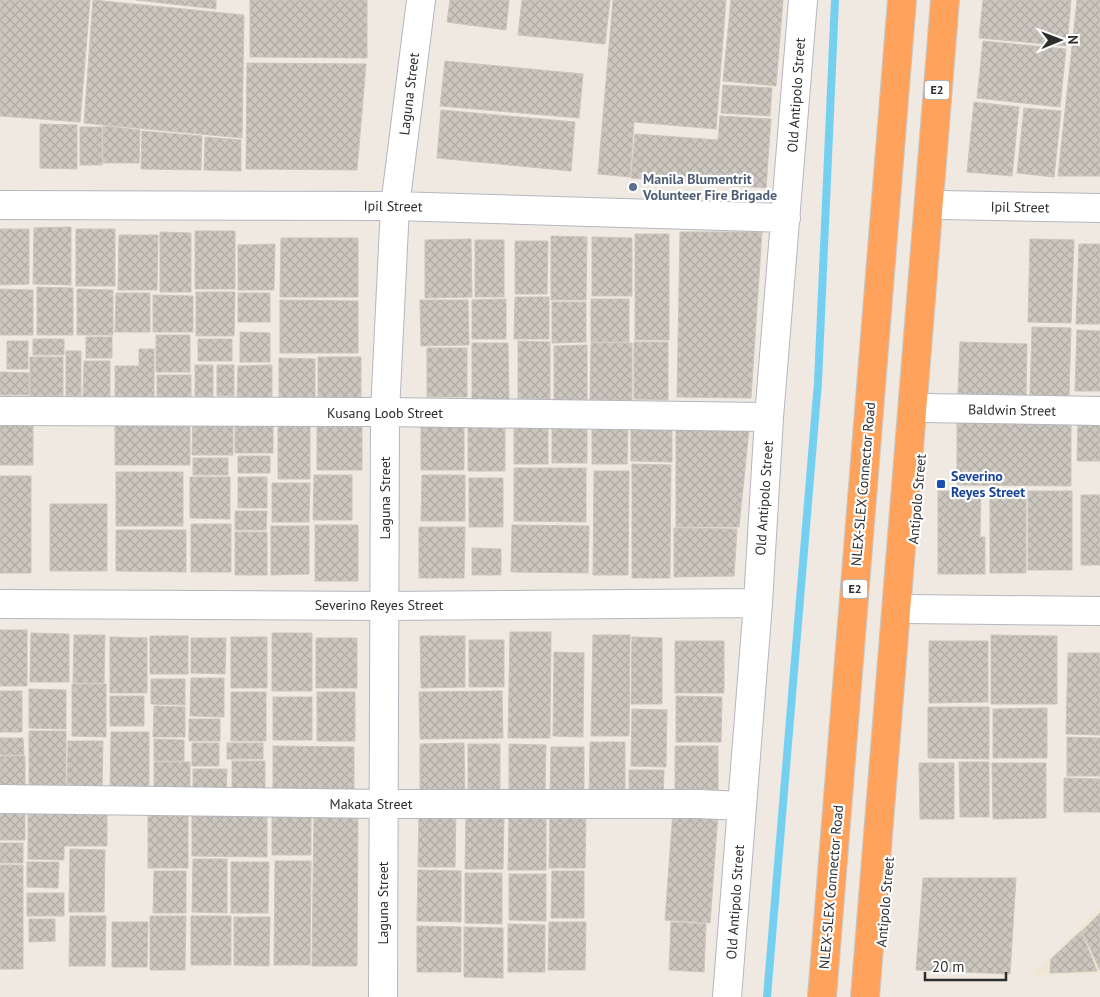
<svg xmlns="http://www.w3.org/2000/svg" width="1100" height="997" viewBox="0 0 1100 997" font-family="'PT Sans',sans-serif">
<defs>
<pattern id="building-cross-hatch" width="8" height="8" patternUnits="userSpaceOnUse" patternTransform="scale(1.25)"><rect width="8" height="8" fill="#cbc7bf"/><path d="M0 0l8 8M0 8l8-8" fill="none" stroke="#afaba4"/></pattern>
</defs>
<rect width="100%" height="100%" fill="#efe9e1"/>
<!-- education -->
<path fill="#f0e6d1" d="M1100 908V973L1033 975Z"/>
<g fill="none" stroke-linecap="round" stroke-linejoin="round">
<!-- stream -->
<path stroke="#75cff0" stroke-width="8" d="M767 997 818 382 835 0"/>
</g>
<!-- building -->
<path fill="url(#building-cross-hatch)" stroke="#cbc5ba" d="M0 0H90L80 122 0 116Z
M93 0 244 15 242 138 84 123Z
M136 0H216V9Z
M250 0H367V58L250 57Z
M450 0H509L506 30 447 22Z
M522 0H610L605 44 518 35Z
M613 0H726L716 129 634 122 630 177 598 174Z
M731 0H783L776 86 723 81Z
M983 0H1071L1067 46 979 38Z
M1077 0H1100V176H1058Z
M983 41 1066 49 1060 107 977 98Z
M445 61 583 74 579 118 440 106Z
M247 63 366 64 357 170 246 169Z
M723 85 772 88 770 116 721 113Z
M974 102 1019 107 1012 176 967 172Z
M1024 108 1061 111 1054 177 1017 173Z
M441 110 575 122 571 171 437 158Z
M720 116 771 119 766 188 631 178 635 134 718 140Z
M40 124 77 125V169L40 168Z
M103 126 140 130 139 163H103Z
M80 127H102V165H80Z
M142 131 202 136 201 170 141 169Z
M205 137 241 140V171L204 170Z
M71 227V285L33 284 34 228Z
M0 229H29V284L0 285Z
M76 229H115V286H76Z
M195 231H235V289H195Z
M160 232 191 233V292H160Z
M680 232H762L751 398 677 397Z
M635 234H669V340H635Z
M119 235H158L157 290H118Z
M551 236 587 237 586 300H551Z
M592 237 632 238V296H592Z
M281 238H358V297H280Z
M471 239 472 297 425 298V240Z
M1030 239 1074 240 1071 323 1028 322Z
M475 240H504V297H475Z
M515 241H548L547 294H515Z
M275 244 274 290H238V245Z
M1079 244H1100V324H1076Z
M37 287 73 288V335H37Z
M0 289 33 290V335H0Z
M77 289 113 290V335H77Z
M196 292H235L234 336H196Z
M116 293H150V332H115Z
M238 293H270V322H238Z
M153 295 193 296V332H153Z
M515 297H549V339H514Z
M506 299V339H472V300Z
M591 299H629V342H591Z
M280 300 358 301V353H280Z
M420 300H468L469 345 421 346Z
M552 302H586V342L552 343Z
M1032 327 1071 328 1069 396 1030 395Z
M1077 330 1100 331V391H1075Z
M240 332 270 333V362H240Z
M156 335H190V372H156Z
M86 337H112V358H86Z
M33 339H64V355H33Z
M198 339H232V361H198Z
M7 341H28V369H7Z
M518 341 550 342V399H518Z
M634 342H668V400L634 399Z
M960 342 1027 344 1026 396 958 394Z
M472 343H508L509 400H472Z
M591 343H632V400H590Z
M587 345V402H554V346Z
M427 348H467V397H427Z
M139 349H154V402L115 401V366H139Z
M66 351H81V396H66Z
M30 357H63V396H30Z
M318 357H361V400H318Z
M279 358 315 359V404H279Z
M84 361H110V397H83Z
M195 365H213V397L195 396Z
M217 365H234V396H217Z
M272 365V401L237 400 238 366Z
M0 372 29 373V395H0Z
M157 375H191V400H157Z
M0 414 33 415V465H0Z
M193 414H233V455H192Z
M115 415H190V465H115Z
M235 415H273V453H235Z
M421 415H464V470H421Z
M278 418H310V479H278Z
M317 418H362V470H317Z
M468 418H505V471H468Z
M957 418H1071V486L957 485Z
M1078 418H1100V461H1077Z
M514 419 548 420V464H514Z
M552 419H587V463H552Z
M676 420H750L739 527H676Z
M592 422H628L627 464H592Z
M631 422H672V462L631 461Z
M238 456H270V473H238Z
M193 458H228V475H193Z
M632 464 671 465 670 578H632Z
M514 468H586V522L514 521Z
M594 471H629L628 575H593Z
M116 472H183V526H116Z
M314 475H352V520H313Z
M422 475H465V521H421Z
M0 476H31V573H0Z
M190 477H230V519L190 518Z
M238 477H267V508H238Z
M469 478H503V527H469Z
M272 483H310L309 522H272Z
M938 491H981L980 537H985V574H938Z
M1028 491H1072V570H1028Z
M1081 495H1100V565H1081Z
M990 497H1026V573H990Z
M50 504H107V571H50Z
M235 511H267L266 530H235Z
M191 524H231V572H191Z
M315 525H358V581H315Z
M512 525 589 526 588 573 511 572Z
M271 526H309V574L271 575Z
M419 527H465L464 578H419Z
M674 528 737 529 734 576 674 577Z
M116 530H186V572L116 571Z
M235 532H267V575H235Z
M472 548 501 549V575H472Z
M0 630H27V686H0Z
M510 632H551L550 738H508Z
M31 633 69 634V682H30Z
M272 633H312V691H272Z
M74 635H105L104 683H73Z
M593 635H630L629 736H591Z
M991 635 1057 636V704H991Z
M150 636H188V674H150Z
M420 636H465V687L421 688Z
M110 637 147 638V693H110Z
M231 637H267V688H231Z
M632 637 662 638V704H631Z
M191 638H226L225 674 191 673Z
M316 638H357V688H316Z
M469 640H504V687H469Z
M675 641H724V693H675Z
M929 641H988V702L929 703Z
M554 652 584 653 583 737 553 736Z
M1068 653H1100V735L1066 734Z
M191 678H224V717L190 716Z
M151 679H185V705L151 704Z
M72 684H106V737L72 736Z
M29 689 66 690V729L29 728Z
M0 691H22V732H0Z
M502 691 503 738 420 739 419 692Z
M231 692H266V741H231Z
M317 692H355V741H317Z
M110 696H144V726H110Z
M676 696 722 697 721 742H676Z
M273 697H312V740H273Z
M154 706 185 707V737H153Z
M928 707H989V759L928 758Z
M1047 708V758H993V709Z
M632 709 667 710 666 767 631 766Z
M189 719H220V741H189Z
M29 731H66V791H29Z
M111 732H149V792H110Z
M1067 737 1100 738V776H1067Z
M0 738H23L24 755H0Z
M154 739 184 740V761H154Z
M68 741H103L102 793H67Z
M590 742H625V800H589Z
M192 743H219V766H192Z
M227 743H263V759H227Z
M464 743 465 797H420V744Z
M468 744H500V798H468Z
M509 744 546 745 545 798H509Z
M273 746 354 747V795L273 794Z
M675 746H718V798L675 797Z
M551 747H584V799L550 798Z
M0 756H25V793H0Z
M232 761H265V796H232Z
M154 762H190V798L154 797Z
M959 762H989V817H960Z
M919 763H954V819H920Z
M992 763H1046V818L993 819Z
M193 769H227L226 798H193Z
M629 770H664L663 802 629 801Z
M1064 778 1100 779V812H1064Z
M0 807H25V840H0Z
M28 809 107 810V846H64V860L28 859Z
M148 811 188 812V868H148Z
M272 811H311V855H272Z
M314 811H358L357 966H312Z
M673 811 718 814 710 923 665 920Z
M192 812 267 813V857L192 856Z
M419 812 456 813 455 867H418Z
M466 812H504L503 869H465Z
M509 813H546V870H508Z
M550 813H586L585 868H549Z
M0 843H23V863H0Z
M70 849 105 850 104 912H69Z
M193 859H227V913L192 912Z
M275 861H311L310 965H274Z
M27 862H59L58 888 27 887Z
M231 862H269L268 913H231Z
M0 865H23V969H0Z
M418 870 461 871V922L417 921Z
M154 871H186V913H153Z
M552 871H584V918H551Z
M465 873H502V924L465 923Z
M509 874H546V921L509 920Z
M923 878H1016L1010 974 916 970Z
M27 893H64V916H27Z
M1100 913V970L1082 931Z
M70 916H106L105 966H69Z
M150 916H186L185 970H150Z
M191 916H231V965H191Z
M234 917H270L269 966 234 965Z
M29 919H55V941L29 942Z
M112 922H148L147 967H112Z
M549 922H586L585 970H548Z
M671 922 706 924 704 972 669 970Z
M508 924 545 925V972H508Z
M417 926 461 927V972H417Z
M464 927 503 928V978L464 977Z
M1081 931 1097 971 1050 973 1051 959Z"/>
<g fill="none" stroke-linecap="round" stroke-linejoin="round">
<defs>
<path id="minor" d="M0 205 395 206 786 218
M941 205 1100 208
M924 408 1100 411
M0 411 385 412 769 417
M0 604 384 606 758 603
M908 609 1100 611
M0 799 383 804H699L742 806
M383 997 385 412 395 206 421 0
M727 997 758 603 769 417 803 0"/>
<path id="highway" d="M822 997 902 0
M865 997 945 0"/>
</defs>
<!-- minor casing -->
<use href="#minor" stroke="#b4b7c1" stroke-width="30"/>
<!-- highway casing -->
<use href="#highway" stroke="#c9c9c9" stroke-width="30"/>
<!-- minor -->
<use href="#minor" stroke="#fff" stroke-width="28"/>
<!-- highway -->
<use href="#highway" stroke="#ffa35c" stroke-width="28"/>
</g>
<!-- markers -->
<circle fill="#5c6f8a" stroke="#fff" stroke-width="2" cx="633" cy="187" r="5"/>
<rect fill="#1a4fb4" stroke="#fff" stroke-width="2" x="936" y="479" width="10" height="10" rx="2.5"/>
<g text-anchor="middle" stroke-width="4.5" stroke-linejoin="round" paint-order="stroke">
<!-- shield labels -->
<g fill="#fff" stroke="#6d6d6d" stroke-width="1">
<rect x="924.5" y="80.5" width="25" height="19" rx="4"/>
<rect x="842.5" y="579.5" width="25" height="19" rx="4"/>
</g>
<g font-size="12" font-weight="bold" fill="#2e2e2e">
<text x="937" y="94">E2</text>
<text x="855" y="593">E2</text>
</g>
<!-- street labels -->
<g font-size="14" fill="#2e2e2e" stroke="#fff">
<text transform="translate(409 94) rotate(-83)" y="5">Laguna Street</text>
<text transform="translate(796 95) rotate(-86)" y="5">Old Antipolo Street</text>
<text transform="translate(393 206) rotate(1)" y="5">Ipil Street</text>
<text transform="translate(1020 207) rotate(1)" y="5">Ipil Street</text>
<text transform="translate(1012 410) rotate(1)" y="5">Baldwin Street</text>
<text x="385" y="418">Kusang Loob Street</text>
<text transform="translate(863 484) rotate(-85)" y="5">NLEX-SLEX Connector Road</text>
<text transform="translate(385 498) rotate(-90)" y="5">Laguna Street</text>
<text transform="translate(764 498) rotate(-86)" y="5">Old Antipolo Street</text>
<text transform="translate(917 499) rotate(-85)" y="5">Antipolo Street</text>
<text x="379" y="610">Severino Reyes Street</text>
<text x="371" y="809">Makata Street</text>
<text transform="translate(831 887) rotate(-85)" y="5">NLEX-SLEX Connector Road</text>
<text transform="translate(735 902) rotate(-86)" y="5">Old Antipolo Street</text>
<text transform="translate(885 902) rotate(-85)" y="5">Antipolo Street</text>
<text transform="translate(383 903) rotate(-90)" y="5">Laguna Street</text>
</g>
<!-- service labels -->
<g font-size="14" font-weight="bold" fill="#4e5e75" stroke="#fff" text-anchor="start">
<text x="643" y="184">Manila Blumentrit<tspan x="643" dy="16">Volunteer Fire Brigade</tspan></text>
</g>
<!-- transit labels -->
<g font-size="14" font-weight="bold" fill="#164399" stroke="#fff" text-anchor="start">
<text x="951" y="481">Severino<tspan x="951" dy="16">Reyes Street</tspan></text>
</g>
</g>
<!-- north arrow -->
<g transform="translate(1060 40) rotate(89)" stroke="#ffffff" stroke-width="4" paint-order="stroke">
<path d="M0-4L9 19L0 12L-9 19Z" fill="#2e2e2e"/>
<text y="-8" font-size="14" font-weight="bold" text-anchor="middle" fill="#2e2e2e">N</text>
</g>
<!-- scale -->
<path d="M925 972v8h81v-8" fill="none" stroke="#2e2e2e" stroke-width="2.5"/>
<text x="932" y="972" font-size="15" fill="#2e2e2e" stroke="#ffffff" stroke-width="4" paint-order="stroke">20 m</text>
</svg>
